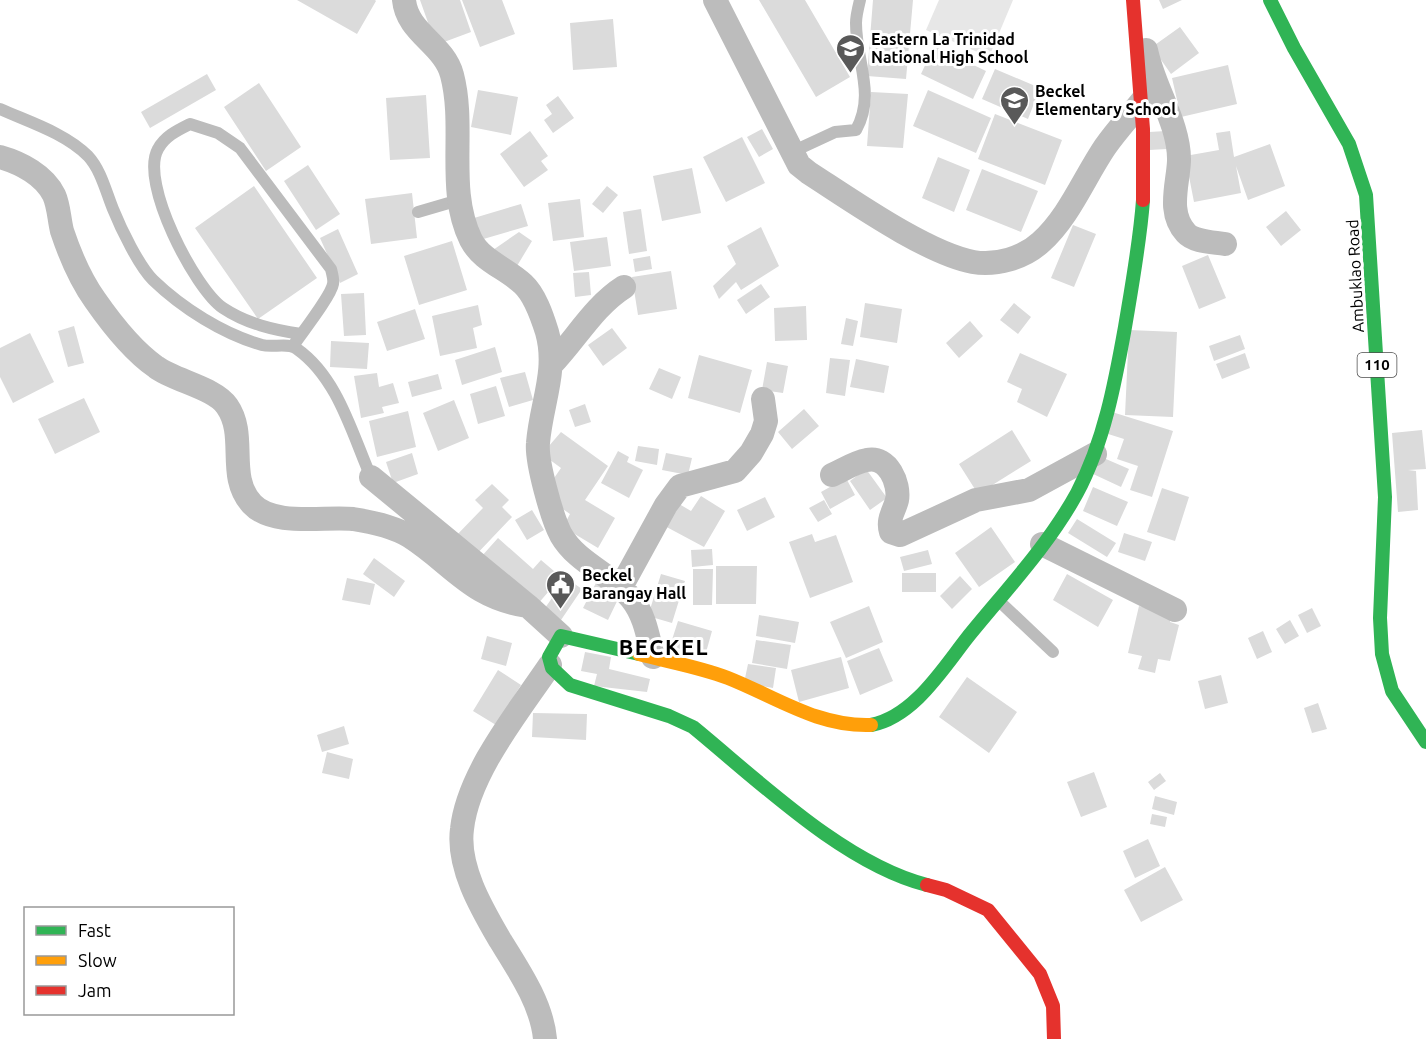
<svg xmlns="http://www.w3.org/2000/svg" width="1426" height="1039" viewBox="0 0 1426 1039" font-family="Ubuntu,sans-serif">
<rect width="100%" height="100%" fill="#fff"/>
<!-- green -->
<path fill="#e7e7e7" d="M939 0H1013L989 57 926 30Z"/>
<!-- building -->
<path fill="#dbdbdb" d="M297 0H375L376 1 357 34Z
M420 0H460L471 32 436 45Z
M462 0H502L515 34 480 47Z
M759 0H805L850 77 816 97Z
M873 0H913L906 79 867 76Z
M1159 0H1182L1163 9Z
M613 19 617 67 573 70 570 23Z
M1180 27 1199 53 1171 74 1152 47Z
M934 46 986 71 973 99 921 74Z
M1228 65 1237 104 1181 117 1172 78Z
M995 69 1040 88 1028 119 982 99Z
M207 74 216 90 150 128 141 112Z
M259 83 301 147 266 171 224 107Z
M478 90 518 97 511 135 471 127Z
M928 90 991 118 976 153 913 126Z
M871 92 908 94 903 148 867 146Z
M426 95 430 158 390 160 386 98Z
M558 96 574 118 553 133 544 120 552 114 546 105Z
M995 114 1062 140 1045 185 978 159Z
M762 129 773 149 759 157 747 137Z
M530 131 548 156 541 161 548 170 524 187 500 154Z
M1166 131 1167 149 1149 150V132Z
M1230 131 1234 157 1270 144 1285 186 1248 200 1236 166 1241 193 1194 202 1185 156 1219 150 1216 133Z
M742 137 765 183 726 202 703 157Z
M938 157 970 170 954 212 922 198Z
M308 165 340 214 316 230 284 181Z
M692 168 701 213 662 221 653 176Z
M982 169 1038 191 1021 232 966 210Z
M254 186 317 278 258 319 195 228Z
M607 186 618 195 603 213 592 204Z
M412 193 417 238 371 244 365 199Z
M580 199 584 237 553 241 548 203Z
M521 204 528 226 480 240 474 218Z
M641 209 647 251 629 254 623 212Z
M1286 211 1301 230 1281 246 1266 227Z
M1073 225 1096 234 1074 287 1051 278Z
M761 227 779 266 741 290 736 282 719 299 713 286 736 264 727 246Z
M338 229 358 274 340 283 320 238Z
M519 232 532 241 517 266 493 250Z
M607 237 611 266 574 271 570 242Z
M452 241 467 290 419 305 404 256Z
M1208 255 1226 298 1199 309 1182 266Z
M650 256 652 269 635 272 633 259Z
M671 271 677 309 638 315 632 277Z
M589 272 591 295 575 297 573 273Z
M761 284 770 297 746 314 737 300Z
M364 293 366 335 344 336 341 294Z
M865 303 902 309 897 343 860 337Z
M1014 303 1031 317 1018 334 1000 320Z
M478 305 482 325 473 328 477 348 440 356 432 316Z
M806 306 807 340 775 341 774 308Z
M415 309 425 339 387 351 377 322Z
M846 318 858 321 853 346 841 344Z
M970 321 983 336 959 358 946 343Z
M74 326 84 363 68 367 58 331Z
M612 328 627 348 603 366 588 345Z
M1129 330 1177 332 1173 417 1125 415Z
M30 333 54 382 13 403 0 377V348Z
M1240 335 1245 349 1214 361 1209 346Z
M331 341 369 343 367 369 330 367Z
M495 347 502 372 462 385 455 360Z
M1020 353 1067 374 1047 417 1017 402 1022 389 1007 382Z
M1245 353 1250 368 1222 379 1216 364Z
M699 355 752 370 740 413 688 398Z
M830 358 850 360 845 396 826 393Z
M856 359 889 366 884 393 850 387Z
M767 362 788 366 783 393 762 390Z
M659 368 681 377 672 399 649 389Z
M525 372 533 400 509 407 500 378Z
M377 373 379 387 393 383 399 403 382 407 384 413 361 418 354 376Z
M438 374 442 389 412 397 408 382Z
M496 386 505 416 478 424 470 394Z
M84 398 100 432 55 454 38 419Z
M454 400 469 438 438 451 423 413Z
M585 404 591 422 575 427 569 410Z
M804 409 819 426 792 449 778 432Z
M408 411 416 447 377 457 369 421Z
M1112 412 1173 431 1152 497 1130 490 1138 466 1117 459 1124 439 1105 433Z
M1012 430 1031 461 978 494 959 464Z
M1422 430 1426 469 1408 470 1416 471 1418 510 1398 512 1392 433Z
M561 432 608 466 585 500 615 518 598 548 563 527 570 514 557 505 550 484 561 468 542 454Z
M638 446 659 449 657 465 635 461Z
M618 451 629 457 627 462 643 470 629 498 601 483Z
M412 453 418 474 393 483 386 462Z
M666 453 692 458 688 475 662 470Z
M1099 456 1129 469 1121 487 1091 473Z
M866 469 887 498 870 510 850 481Z
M846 478 855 495 830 509 821 492Z
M492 484 509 500 502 507 512 517 472 559 452 540 483 508 475 500Z
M1093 487 1128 502 1117 526 1083 511Z
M1162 488 1189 497 1175 541 1147 532Z
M701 496 725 511 704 547 661 524 674 501 691 511Z
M765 497 775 517 747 531 737 510Z
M824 500 832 514 818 522 809 508Z
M532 510 544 530 527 540 515 520Z
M1077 519 1116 543 1107 557 1068 533Z
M991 527 1015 562 979 587 955 553Z
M1124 533 1152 542 1145 561 1118 552Z
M812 534 815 542 836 535 853 582 810 598 789 542Z
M498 538 533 569 541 560 561 577 537 605 481 557Z
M712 549 713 565 692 567 691 550Z
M928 550 932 564 904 571 900 557Z
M374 558 405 581 394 597 363 574Z
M716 566H757L756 604H716Z
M693 569H713L712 605H693Z
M902 573H936V592H902Z
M661 574 685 581 672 623 648 616Z
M1067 574 1113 600 1098 627 1053 600Z
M960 576 972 589 952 609 940 596Z
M347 578 375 584 370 605 342 600Z
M566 578 582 589 561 620 545 608Z
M598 579 622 591 608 620 583 608Z
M869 606 883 642 846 658 830 622Z
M1139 606 1172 614 1170 622 1179 625 1170 661 1158 659 1155 673 1138 669 1142 656 1128 653Z
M1312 608 1321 626 1307 633 1298 615Z
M759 615 799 622 795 643 756 636Z
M1290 620 1299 636 1285 644 1276 629Z
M678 621 712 631 705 656 670 646Z
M1263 631 1272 652 1257 659 1248 638Z
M487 636 512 643 506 666 481 659Z
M756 640 791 645 787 669 752 663Z
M879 648 893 681 860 695 847 661Z
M585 652 611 657 609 669 650 679 647 692 594 686 597 674 581 671Z
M841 657 849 688 799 702 791 670Z
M748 664 776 668 773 688 744 683Z
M498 670 521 685 496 725 473 711Z
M1221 675 1228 703 1205 709 1198 681Z
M967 677 1017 712 989 753 939 717Z
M1318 703 1327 729 1312 733 1304 708Z
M533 713 587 714 586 740 532 737Z
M344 726 349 744 322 752 317 735Z
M327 752 353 759 349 779 322 773Z
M1094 772 1107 807 1081 817 1067 782Z
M1160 773 1166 781 1154 790 1148 782Z
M1155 796 1177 802 1174 815 1152 809Z
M1152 814 1167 817 1165 827 1150 824Z
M1148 839 1160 866 1135 878 1123 851Z
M1165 867 1183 900 1141 922 1124 890Z"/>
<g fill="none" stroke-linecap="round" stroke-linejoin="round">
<!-- lane -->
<path stroke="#bcbcbc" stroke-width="12" d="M0 109C29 122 65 133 88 156 101 170 106 192 113 209 121 229 139 266 153 280 182 308 223 334 262 345 273 348 288 342 297 349 338 378 352 434 371 477
M794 151 835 132 856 130C876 94 856 62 856 23 856 16 858 8 860 0
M418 212 459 200
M293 346C301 334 331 296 333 284 334 280 332 273 331 269L240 148 218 133 190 124C178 130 165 136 158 149 139 182 195 289 223 308 247 324 274 330 301 334
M999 601 1053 652"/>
<!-- street -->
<path stroke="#bcbcbc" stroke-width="24" d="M404 0C407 33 444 44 452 75 466 128 446 190 471 240 482 261 506 268 523 284 535 295 542 316 547 332 558 371 541 404 538 443 536 461 552 518 561 535 577 563 611 574 631 598 645 615 648 637 653 657
M715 0 799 165 809 173C851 200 926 253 973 262 996 266 1024 258 1041 242 1069 217 1084 178 1105 147 1116 131 1130 116 1142 101
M1146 50C1153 86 1180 125 1179 161 1178 185 1167 212 1186 233 1194 242 1213 242 1225 244
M0 157C21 163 44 175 54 195 59 206 59 219 62 231 70 255 80 279 95 300 111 323 133 351 156 367 175 381 215 388 227 406 248 436 226 476 252 504 273 527 325 516 353 519 372 522 392 526 409 536 453 564 471 598 528 606
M552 364C576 339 594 306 624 287
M832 475C843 470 855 462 867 460 888 455 900 484 897 500 894 512 887 519 891 532L900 535 976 500 1029 490 1095 454
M371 477 528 606 561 636
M1042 544 1175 610
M621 587 666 505 680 486 735 471 751 453 762 434 766 421 763 399
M545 1039C542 1004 518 969 500 940 482 909 457 867 462 829 468 773 519 711 550 665"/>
<!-- fast -->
<path stroke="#30b455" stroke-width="14" d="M1270 0 1294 48 1349 144 1366 195 1385 497 1380 618 1382 654 1392 691 1426 742
M639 654 561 636 549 657 552 668 570 685 669 716 693 727C759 781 844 864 927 885
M871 725C913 717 942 670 967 638 1005 591 1048 546 1077 493 1104 442 1115 383 1125 327 1132 285 1140 242 1143 200"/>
<!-- slow -->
<path stroke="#ff9f0a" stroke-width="14" d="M639 654C669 662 699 667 728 678 776 697 818 727 871 725"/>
<!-- jam -->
<path stroke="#e5322d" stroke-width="14" d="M1133 0 1143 129V200
M927 885 946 890 988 910 1040 974 1053 1006 1054 1039"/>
</g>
<!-- icons -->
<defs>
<symbol id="school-pin" viewBox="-11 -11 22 30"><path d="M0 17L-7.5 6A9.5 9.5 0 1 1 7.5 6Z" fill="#595959" stroke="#fff"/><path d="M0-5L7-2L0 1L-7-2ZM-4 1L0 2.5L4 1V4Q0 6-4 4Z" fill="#fff"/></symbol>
<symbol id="civic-pin" viewBox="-11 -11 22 30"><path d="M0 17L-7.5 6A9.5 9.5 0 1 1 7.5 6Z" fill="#595959" stroke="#fff"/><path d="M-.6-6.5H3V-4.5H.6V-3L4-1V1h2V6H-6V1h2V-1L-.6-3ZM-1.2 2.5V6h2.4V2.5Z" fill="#fff"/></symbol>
</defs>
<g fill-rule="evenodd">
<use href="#school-pin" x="834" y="32" width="33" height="45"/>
<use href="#school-pin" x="998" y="84" width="33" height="45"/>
<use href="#civic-pin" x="544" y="568" width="33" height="45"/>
</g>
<g text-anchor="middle" stroke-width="6" stroke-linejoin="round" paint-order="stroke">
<!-- shield labels -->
<rect fill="#fff" stroke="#4c4c4c" stroke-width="1.5" x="1357.5" y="353" width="39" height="24" rx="4.5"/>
<g font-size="15" font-weight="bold" fill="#000">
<text x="1377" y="370">110</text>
</g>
<!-- poi labels -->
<g font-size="16" font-weight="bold" fill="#000" stroke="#fff" text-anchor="start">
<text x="871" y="45">Eastern La Trinidad<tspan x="871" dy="18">National High School</tspan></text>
<text x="1035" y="97">Beckel<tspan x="1035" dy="18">Elementary School</tspan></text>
<text x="582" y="581">Beckel<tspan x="582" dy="18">Barangay Hall</tspan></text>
</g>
<!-- street labels -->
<g font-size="16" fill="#000" stroke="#fff">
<text transform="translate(1355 276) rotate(-93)" y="6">Ambuklao Road</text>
</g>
<!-- district labels -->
<g font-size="22" font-weight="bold" letter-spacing="1.5" fill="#000" stroke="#fff">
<text x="664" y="655">BECKEL</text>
</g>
</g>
<!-- legend -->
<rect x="24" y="907" width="210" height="108" fill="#ffffff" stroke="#999999" stroke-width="1.5"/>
<rect x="36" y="926" width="30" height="9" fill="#30b455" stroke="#999999" stroke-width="1.5"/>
<text x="78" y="937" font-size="18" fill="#000000">Fast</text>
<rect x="36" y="956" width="30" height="9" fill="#ff9f0a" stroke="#999999" stroke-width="1.5"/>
<text x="78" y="967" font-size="18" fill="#000000">Slow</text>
<rect x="36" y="986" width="30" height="9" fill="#e5322d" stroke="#999999" stroke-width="1.5"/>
<text x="78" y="997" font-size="18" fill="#000000">Jam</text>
</svg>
